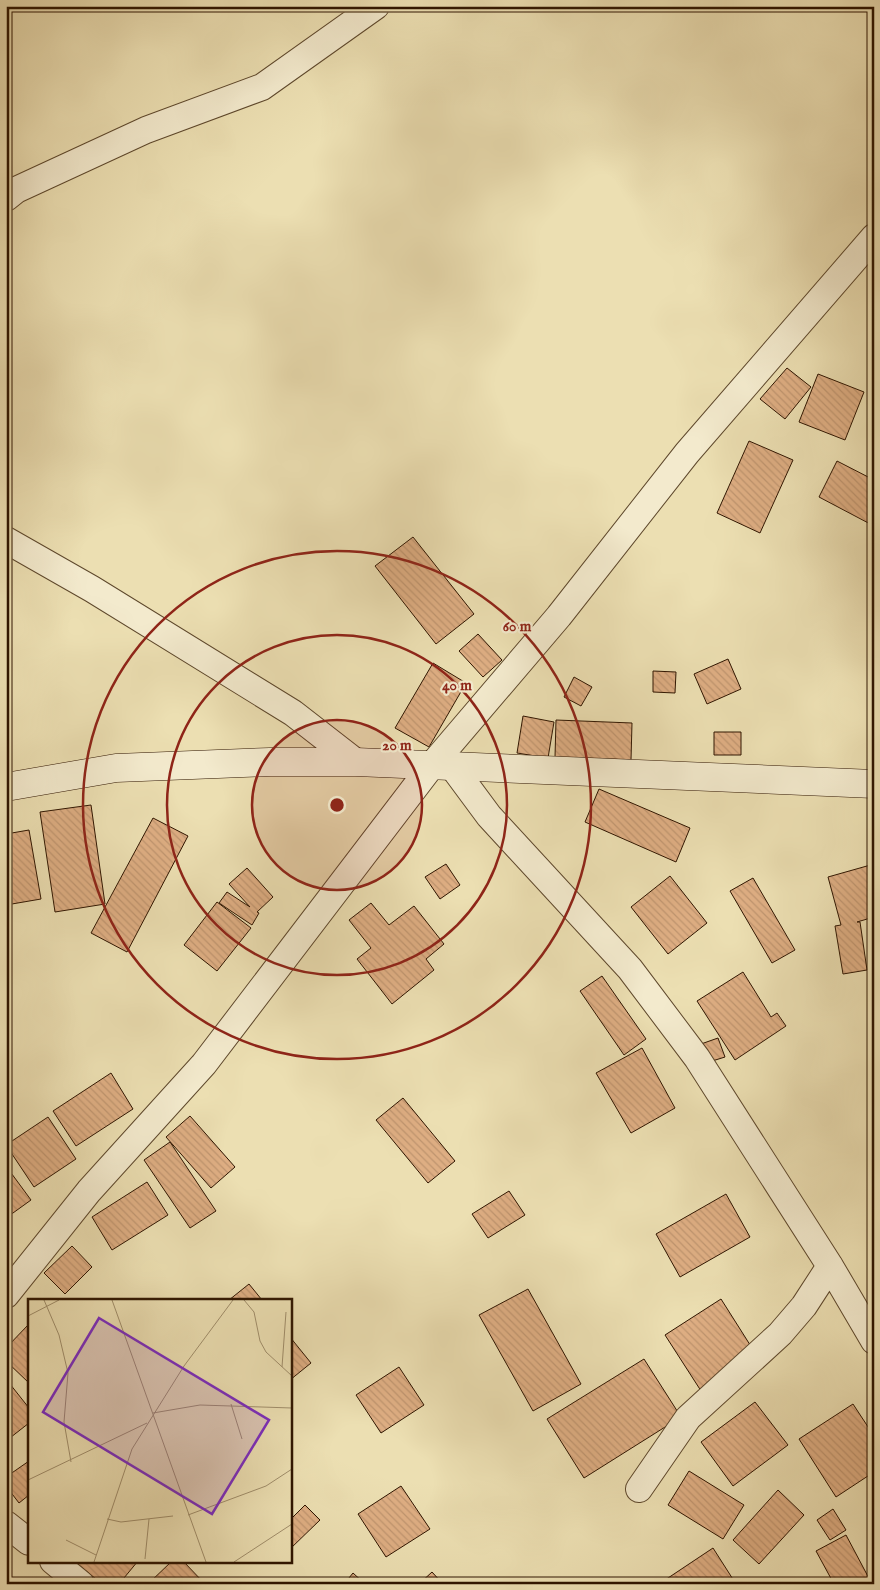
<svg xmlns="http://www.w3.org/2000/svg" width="880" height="1590" viewBox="0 0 880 1590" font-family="'IM FELL English',serif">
<defs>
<pattern id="building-back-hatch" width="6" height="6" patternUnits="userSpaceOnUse" patternTransform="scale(1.25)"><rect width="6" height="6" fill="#deae83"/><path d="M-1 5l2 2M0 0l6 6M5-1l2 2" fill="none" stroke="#bf956f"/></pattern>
</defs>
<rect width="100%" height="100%" fill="#ecdfb2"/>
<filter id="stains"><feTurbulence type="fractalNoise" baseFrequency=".004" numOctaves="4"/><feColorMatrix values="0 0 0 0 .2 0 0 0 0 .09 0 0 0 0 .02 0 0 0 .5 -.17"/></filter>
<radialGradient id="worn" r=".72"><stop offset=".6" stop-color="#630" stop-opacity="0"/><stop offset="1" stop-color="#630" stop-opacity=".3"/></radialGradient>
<!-- building -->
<path fill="url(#building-back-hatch)" stroke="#2f1500" d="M787 368 811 387 785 419 760 399Z
M818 374 864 392 845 440 799 422Z
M749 441 793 460 760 533 717 513Z
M837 461 874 480V526L819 497Z
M413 537 474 614 436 644 375 566Z
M478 634 502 660 483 677 459 651Z
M728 659 741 689 707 704 694 674Z
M433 663 466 683 429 747 395 728Z
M653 671 676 672 675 693 653 692Z
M574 677 592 687 581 706 564 697Z
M523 716 554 722 548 758 517 753Z
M556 720 632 723 631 760 555 757Z
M714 732H741V755H714Z
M599 789 690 828 676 862 585 822Z
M91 805 105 904 55 912 40 812Z
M153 818 188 836 127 952 91 933Z
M29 830 41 899 6 905V834Z
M446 864 460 885 440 899 425 877Z
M874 864V917L857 922H860L867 970 843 974 835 926 841 925 828 877Z
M247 868 273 897 257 912 259 913 252 925 219 903 227 892 250 907 229 884Z
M670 876 707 923 668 954 631 907Z
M753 878 795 950 772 963 730 891Z
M217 902 251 928 217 971 184 945Z
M371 903 389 925 414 906 444 944 426 959 434 970 392 1004 357 959 371 948 349 920Z
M743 972 771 1017 777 1013 786 1026 735 1060 697 1001Z
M602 976 646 1039 624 1055 580 991Z
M718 1038 725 1057 709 1062 701 1044Z
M642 1048 675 1108 631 1133 596 1073Z
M111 1073 133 1109 76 1146 53 1111Z
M403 1098 455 1161 428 1183 376 1120Z
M190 1116 235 1167 211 1188 166 1137Z
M48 1117 76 1159 34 1187 6 1145Z
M170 1142 216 1211 190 1228 144 1160Z
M6 1166 31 1200 6 1218Z
M147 1182 168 1215 112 1250 92 1217Z
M509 1191 525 1215 488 1238 472 1214Z
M726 1194 750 1237 680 1277 656 1234Z
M72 1246 92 1267 65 1294 44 1273Z
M249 1284 262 1300H229Z
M528 1289 581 1384 533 1411 479 1315Z
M721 1299 759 1359 703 1394 665 1335Z
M28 1325 29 1326V1383L6 1361V1348Z
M290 1337 311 1363 290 1380Z
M644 1359 681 1417 584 1478 547 1419Z
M399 1367 424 1405 381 1433 356 1395Z
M6 1379 29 1408V1423L6 1441Z
M755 1402 788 1445 733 1486 701 1442Z
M853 1404 874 1436V1472L836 1497 799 1439Z
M29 1461V1495L19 1503 6 1486V1477Z
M689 1471 744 1505 723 1539 668 1505Z
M401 1486 430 1529 386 1557 358 1514Z
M778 1490 804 1515 759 1564 733 1540Z
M305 1505 320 1520 290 1549V1520Z
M833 1509 846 1530 830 1540 817 1520Z
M846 1535 872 1584H834L816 1551Z
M713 1548 736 1584H659Z
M74 1561H138L119 1584H102Z
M172 1561H183L205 1584H148Z
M432 1572 443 1584H419Z
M353 1573 365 1584H344Z"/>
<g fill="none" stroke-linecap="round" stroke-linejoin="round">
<defs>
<path id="street" d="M6 198 16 190 146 130 262 87 376 6
M6 540 92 589 293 713 356 762
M452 766 489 816 630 969 697 1058 830 1266 874 1341
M6 1295 89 1191 204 1064 432 765 559 616 687 453 874 237
M639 1489 688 1418 780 1334 804 1306 830 1266
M6 1524 29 1542
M53 1561 81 1584"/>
<path id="secondary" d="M6 787 116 768 270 762H356L874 784"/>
</defs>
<!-- street casing -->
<use href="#street" stroke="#5e482c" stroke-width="28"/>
<!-- secondary casing -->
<use href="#secondary" stroke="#2f1500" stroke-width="29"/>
<!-- street -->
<use href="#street" stroke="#f3eacd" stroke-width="26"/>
<!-- secondary -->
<use href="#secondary" stroke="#f3eacd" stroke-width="28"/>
</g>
<!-- distance rings -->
<circle cx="337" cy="805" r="85" fill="#8f2418" fill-opacity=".12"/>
<g fill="none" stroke="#8f2418" stroke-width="2.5">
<circle cx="337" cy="805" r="85"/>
<circle cx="337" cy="805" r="170"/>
<circle cx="337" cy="805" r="254"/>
</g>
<!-- overview -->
<g transform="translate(28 1299)">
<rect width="264" height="264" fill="#ecdfb2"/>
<path fill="none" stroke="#a08e6b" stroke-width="1" d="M16 1 31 36 40 74 36 123 43 163M84 1 178 263M216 1 226 13 232 42 238 53 264 77M0 17 31 1M254 68 258 13M203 105 214 140M125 114 172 106 264 109M0 181 119 124M160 216 238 187 264 170M79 220 93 223 145 217M38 241 68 256M117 260 121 220M66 263 104 150 156 67 205 1M206 263 264 225"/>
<path fill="#7b2cbf" fill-opacity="0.15" stroke="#7b2cbf" stroke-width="2.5" d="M71 19 241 121 184 215 15 113Z"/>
<rect width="264" height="264" fill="none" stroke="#2f1500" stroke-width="2.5"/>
</g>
<circle cx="337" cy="805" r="8" fill="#8f2418" stroke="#f3eacd" stroke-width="2.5"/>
<g font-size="15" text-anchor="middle" font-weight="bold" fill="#8f2418" stroke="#f3eacd" stroke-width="4.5" stroke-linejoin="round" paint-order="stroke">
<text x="517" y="631">60 m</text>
<text x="457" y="690">40 m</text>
<text x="397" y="750">20 m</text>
</g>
<!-- margin -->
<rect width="880" height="1590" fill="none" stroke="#ecdfb2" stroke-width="25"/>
<rect x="8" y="8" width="865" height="1575" fill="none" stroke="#2f1500" stroke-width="2.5"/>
<rect x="12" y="12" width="855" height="1565" fill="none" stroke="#2f1500"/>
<rect width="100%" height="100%" filter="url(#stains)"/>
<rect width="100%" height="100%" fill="url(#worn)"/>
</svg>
